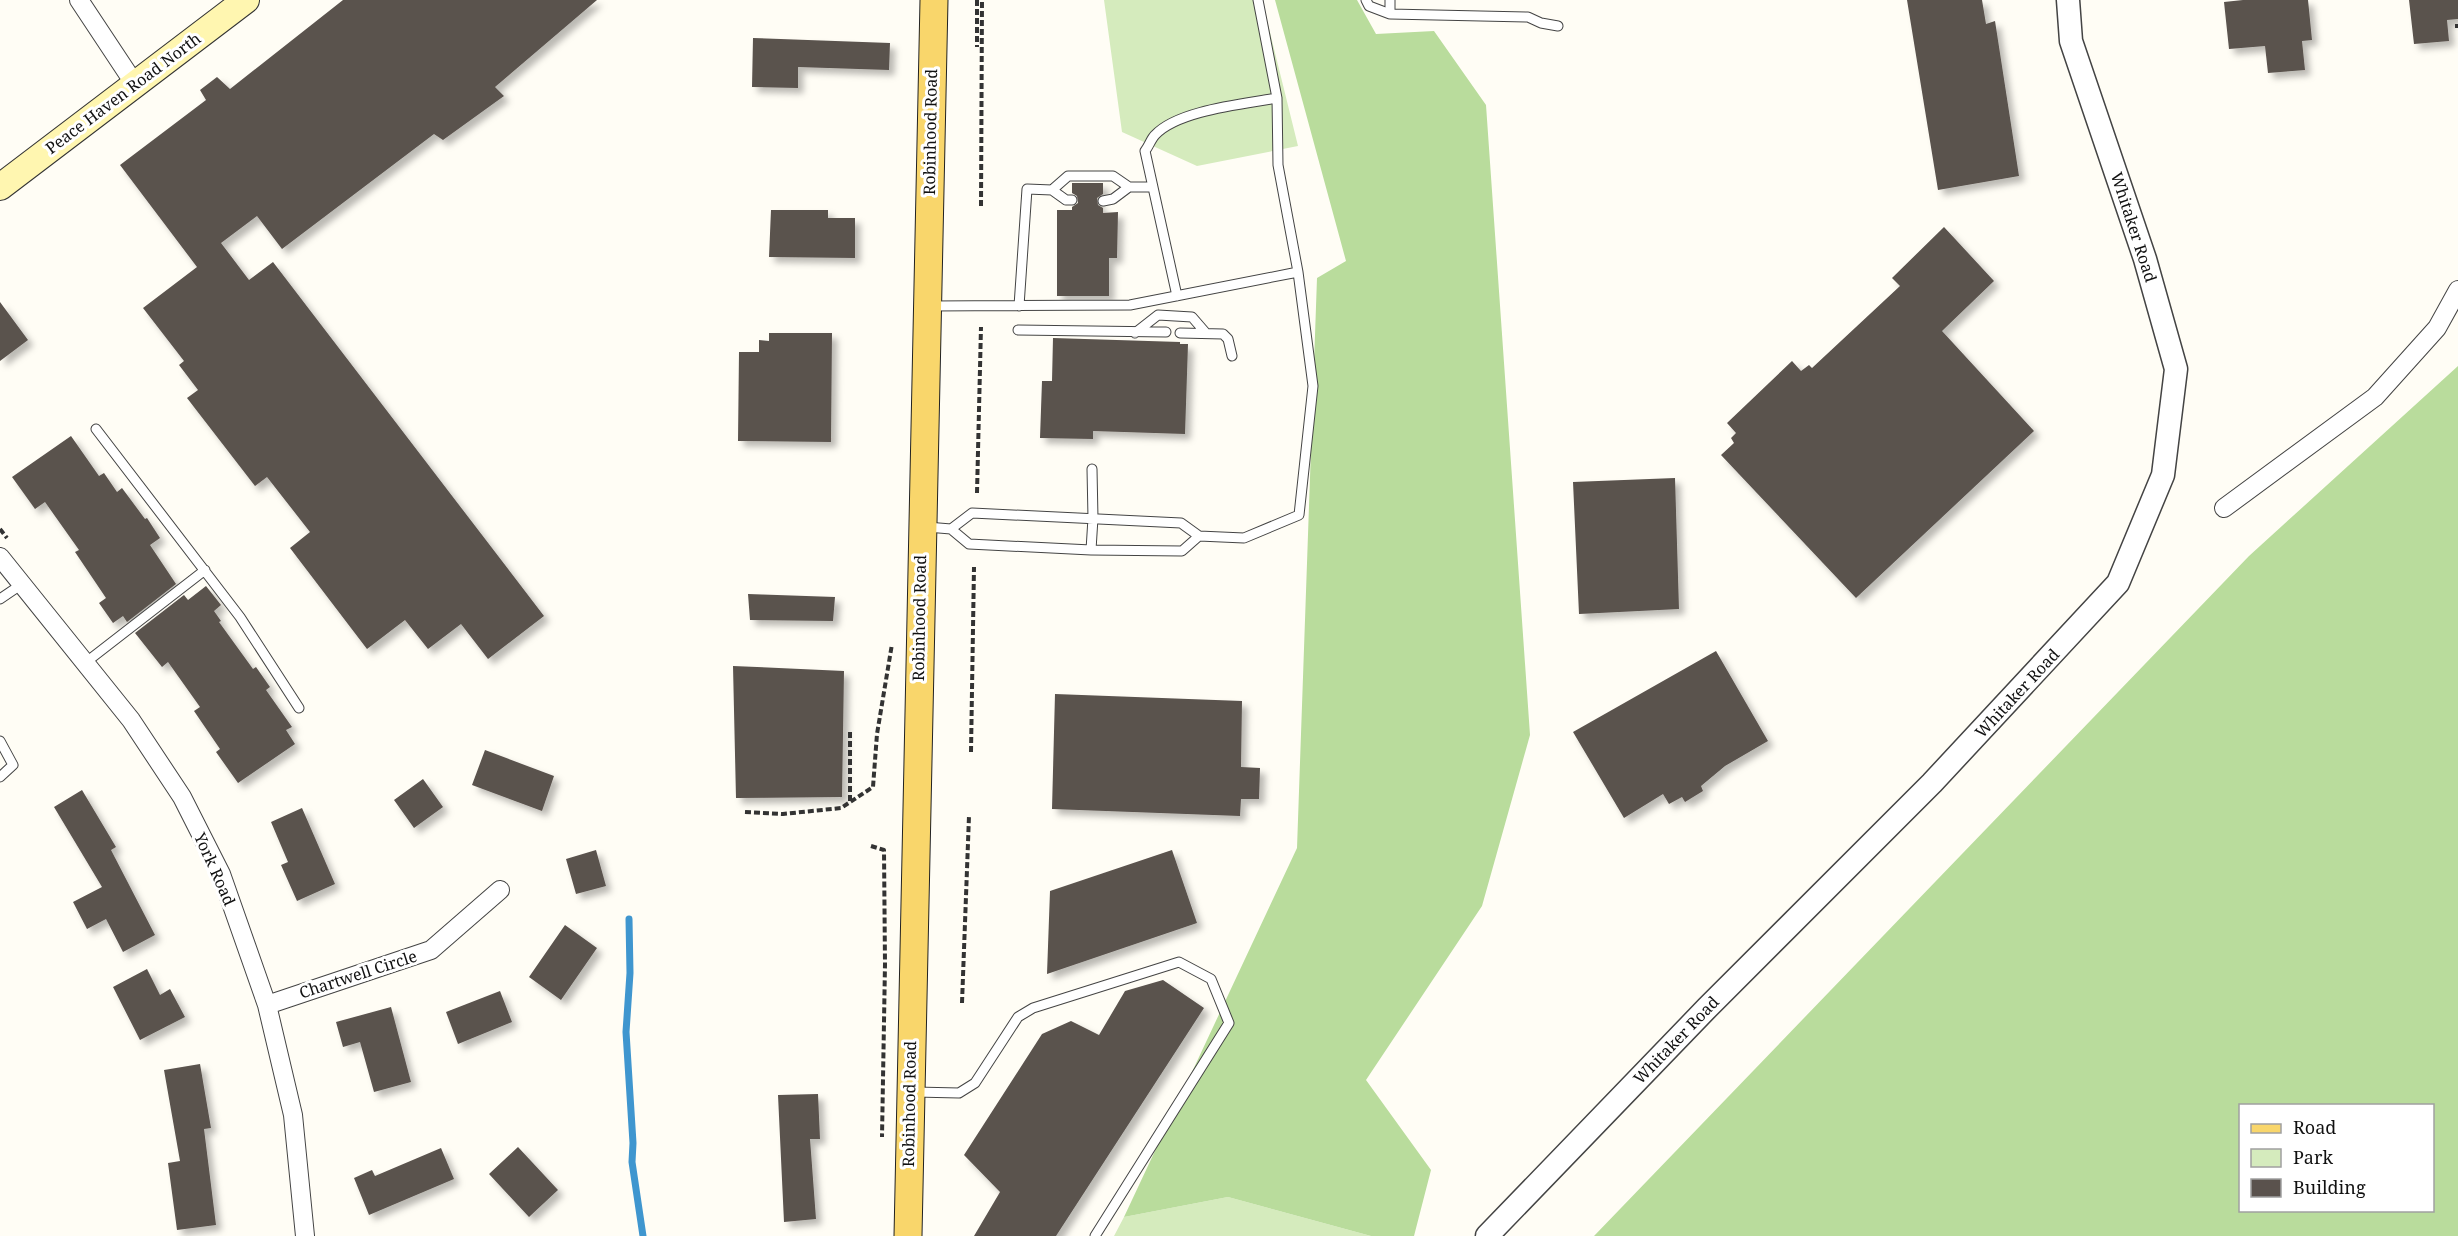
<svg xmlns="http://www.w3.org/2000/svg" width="2458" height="1236" viewBox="0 0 2458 1236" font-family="'Noto Serif',serif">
<defs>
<filter id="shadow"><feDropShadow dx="5.5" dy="5.5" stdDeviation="3" flood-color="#0004"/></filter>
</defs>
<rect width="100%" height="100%" fill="#fffdf5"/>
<!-- green -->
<path fill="#d5ebbd" d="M1104 0H1262L1298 146 1197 166 1122 132Z
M1228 1197 1371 1236H1114L1124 1217Z"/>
<!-- forest -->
<path fill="#b9dc9c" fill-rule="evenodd" d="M1275 0H1357L1376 34 1434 31 1486 105 1530 735 1482 906 1366 1080 1431 1170 1414 1236H1371L1228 1197 1124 1217 1297 848 1317 278 1346 261Z
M2458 366V1236H1594L2249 556ZM2240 1106H2432V1210H2240Z"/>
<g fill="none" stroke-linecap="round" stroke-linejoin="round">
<!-- stream -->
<path stroke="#3f96cf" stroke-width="7" d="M629 919 630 973 626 1032 633 1143 632 1162 643 1236"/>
</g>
<!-- building -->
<path fill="#5a524d" filter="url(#shadow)" d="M343 0H597L495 87 504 96 443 140 434 134 282 249 257 216 221 243 249 280 273 262 544 616 488 659 461 624 428 649 405 620 367 649 290 548 310 532 267 477 255 486 187 398 198 390 179 365 184 361 143 308 197 267 120 165 206 100 200 90 217 77 230 89Z
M1907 0H1982L1986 24 1995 21 2019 176 1938 190Z
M2243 0H2308L2312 40 2302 41 2305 70 2268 73 2265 46 2229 49 2224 2Z
M2409 0H2458V19L2447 20 2449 41 2414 44Z
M753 38 890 43 889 70 798 67V88L752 87Z
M1072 183H1103V194L1097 198 1098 205 1103 208V213L1118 212 1117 258H1109V296H1057V210H1072V207L1078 203 1077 196 1072 193Z
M771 210H828V218H855V258L769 257Z
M1944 227 1994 281 1942 331 2034 431 1856 598 1721 455 1734 443 1731 438 1736 433 1727 423 1792 361 1801 371 1809 365 1812 368 1900 286 1892 278Z
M0 302 28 340 0 361Z
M769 333H832L831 442 738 441 739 352H759V340L769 341Z
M1053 338 1180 342V344H1188L1185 434 1093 431V439L1040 438 1042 381H1052Z
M71 436 99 476 104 473 117 492 122 488 145 519 147 518 160 538 150 545 176 584 127 622 123 616 113 623 99 603 106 598 75 552 79 550 45 502 35 509 12 477Z
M1675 478 1679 609 1579 614 1573 482Z
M206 586 221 605 214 611 221 621 219 622 253 669 256 667 270 687 266 690 292 727 286 730 295 744 238 783 216 752 220 749 194 711 200 707 168 662 162 667 135 633 184 595 188 600Z
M748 594 835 597 833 621 750 620Z
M1716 651 1768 741 1725 766 1701 786 1703 791 1685 802 1682 797 1669 804 1663 794 1624 818 1573 732Z
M733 666 844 671 842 797 736 798Z
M1055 694 1242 701 1241 767 1260 768 1259 799H1241L1240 816 1052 809Z
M485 750 554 776 542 811 472 785Z
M423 779 443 807 414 828 394 800Z
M82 790 116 847 111 850 155 935 123 952 106 919 87 929 73 902 102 887 54 807Z
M302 808 335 884 297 901 281 865 288 862 271 822Z
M596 850 606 886 576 894 566 859Z
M1172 850 1197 923 1047 974 1050 891Z
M565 925 597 948 561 1000 529 977Z
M147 969 160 995 170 989 185 1017 140 1040 113 987Z
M1163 980 1204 1008 1056 1236H974L1000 1192 964 1155 1042 1034 1071 1021 1099 1035 1125 991Z
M500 991 512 1022 458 1044 446 1012Z
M391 1007 411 1082 374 1092 360 1042 343 1047 336 1022Z
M200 1064 211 1128 204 1129 216 1225 177 1230 168 1163 180 1161 164 1070Z
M818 1094 820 1139H810L816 1219 784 1222 778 1095Z
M518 1147 558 1190 529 1217 489 1174Z
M441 1148 454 1179 369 1215 354 1178 372 1170 375 1176Z"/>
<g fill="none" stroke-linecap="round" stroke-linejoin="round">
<defs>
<path id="service" d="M1366 0 1369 6 1390 14 1528 17 1541 23 1558 26
M1390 0V14
M1052 190 1066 200H1072
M1103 201 1113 199 1129 187
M1177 296 1145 151C1149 146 1151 139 1155 135 1178 110 1245 104 1277 98
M931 306 1130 305 1298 272 1278 165 1277 98 1258 0
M1019 306 1027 189 1052 190 1068 176H1113L1129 187H1152
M1018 330 1166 332
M1135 333 1158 315 1192 317 1205 332
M1180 333 1223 334 1228 339 1232 356
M96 429 240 617 299 708
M927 527 951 529 969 544 1091 550 1182 551 1199 536
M951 529 972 513 1181 523 1199 536 1244 538 1299 515 1313 386 1298 272
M1091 550 1093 518 1092 469
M0 599 22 584
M85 663 205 570
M0 741 13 765 0 777
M915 1092 959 1093 975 1083 1018 1017 1033 1008 1179 962 1211 979 1229 1023 1095 1236"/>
<path id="minor" d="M79 0 134 83
M2224 508 2375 397 2437 328 2458 290
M0 557 131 720 182 797 221 874 267 1005 293 1115 305 1236
M267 1005 431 950 500 890"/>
<path id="tertiary" d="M1487 1236 1707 1008 1932 783 2118 583 2163 475 2176 369 2145 259 2071 41 2068 0"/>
<path id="secondary" d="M0 187 246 0"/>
<path id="primary" d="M908 1236 934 0"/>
</defs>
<!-- service casing -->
<use href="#service" stroke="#444" stroke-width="11"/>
<!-- minor casing -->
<use href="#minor" stroke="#444" stroke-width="20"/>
<!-- tertiary casing -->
<use href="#tertiary" stroke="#444" stroke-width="25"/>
<!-- secondary casing -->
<use href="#secondary" stroke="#333" stroke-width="28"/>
<!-- primary casing -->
<use href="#primary" stroke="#222" stroke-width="29"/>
<!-- path -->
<path stroke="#333" stroke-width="4" stroke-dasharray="6 3" stroke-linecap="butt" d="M977 0V47
M2455 26H2458
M981 206 982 0
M977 493 981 327
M0 529 7 538
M850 732V801
M971 752 974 567
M745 812 783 814 841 808 873 787 877 734 892 644
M871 846 884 850 885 964 882 1137
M962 1003 969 816"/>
<!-- service -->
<use href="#service" stroke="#fff" stroke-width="9"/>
<!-- minor -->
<use href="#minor" stroke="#fff" stroke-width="18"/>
<!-- tertiary -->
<use href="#tertiary" stroke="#fff" stroke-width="22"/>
<!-- secondary -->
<use href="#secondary" stroke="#fff6b0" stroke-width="26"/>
<!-- primary -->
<use href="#primary" stroke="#f9d66b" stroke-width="27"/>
</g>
<g text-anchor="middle" stroke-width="6" stroke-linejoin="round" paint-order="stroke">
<!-- street labels -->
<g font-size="16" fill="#111" stroke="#fff">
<text transform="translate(123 93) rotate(-37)" y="6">Peace Haven Road North</text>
<text transform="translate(930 132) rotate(-89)" y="6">Robinhood Road</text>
<text transform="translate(2134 227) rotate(72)" y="6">Whitaker Road</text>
<text transform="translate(919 618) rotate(-89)" y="6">Robinhood Road</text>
<text transform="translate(2017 693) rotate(-47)" y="6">Whitaker Road</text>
<text transform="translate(215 869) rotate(66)" y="6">York Road</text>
<text transform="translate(358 974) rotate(-18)" y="6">Chartwell Circle</text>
<text transform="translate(1676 1040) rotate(-46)" y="6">Whitaker Road</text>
<text transform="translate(909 1104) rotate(-89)" y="6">Robinhood Road</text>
</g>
</g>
<!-- legend -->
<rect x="2239" y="1104" width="195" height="108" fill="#ffffff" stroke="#a0a0a0" stroke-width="1.5"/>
<rect x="2251" y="1124" width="30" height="9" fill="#f9d66b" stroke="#a0a0a0" stroke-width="1.5"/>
<text x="2293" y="1134" font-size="18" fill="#111111">Road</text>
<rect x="2251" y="1149" width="30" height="18" fill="#d5ebbd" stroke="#a0a0a0" stroke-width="1.5"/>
<text x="2293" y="1164" font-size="18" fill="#111111">Park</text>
<rect x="2251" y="1179" width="30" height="18" fill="#5a524d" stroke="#a0a0a0" stroke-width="1.5"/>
<text x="2293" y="1194" font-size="18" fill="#111111">Building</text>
</svg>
